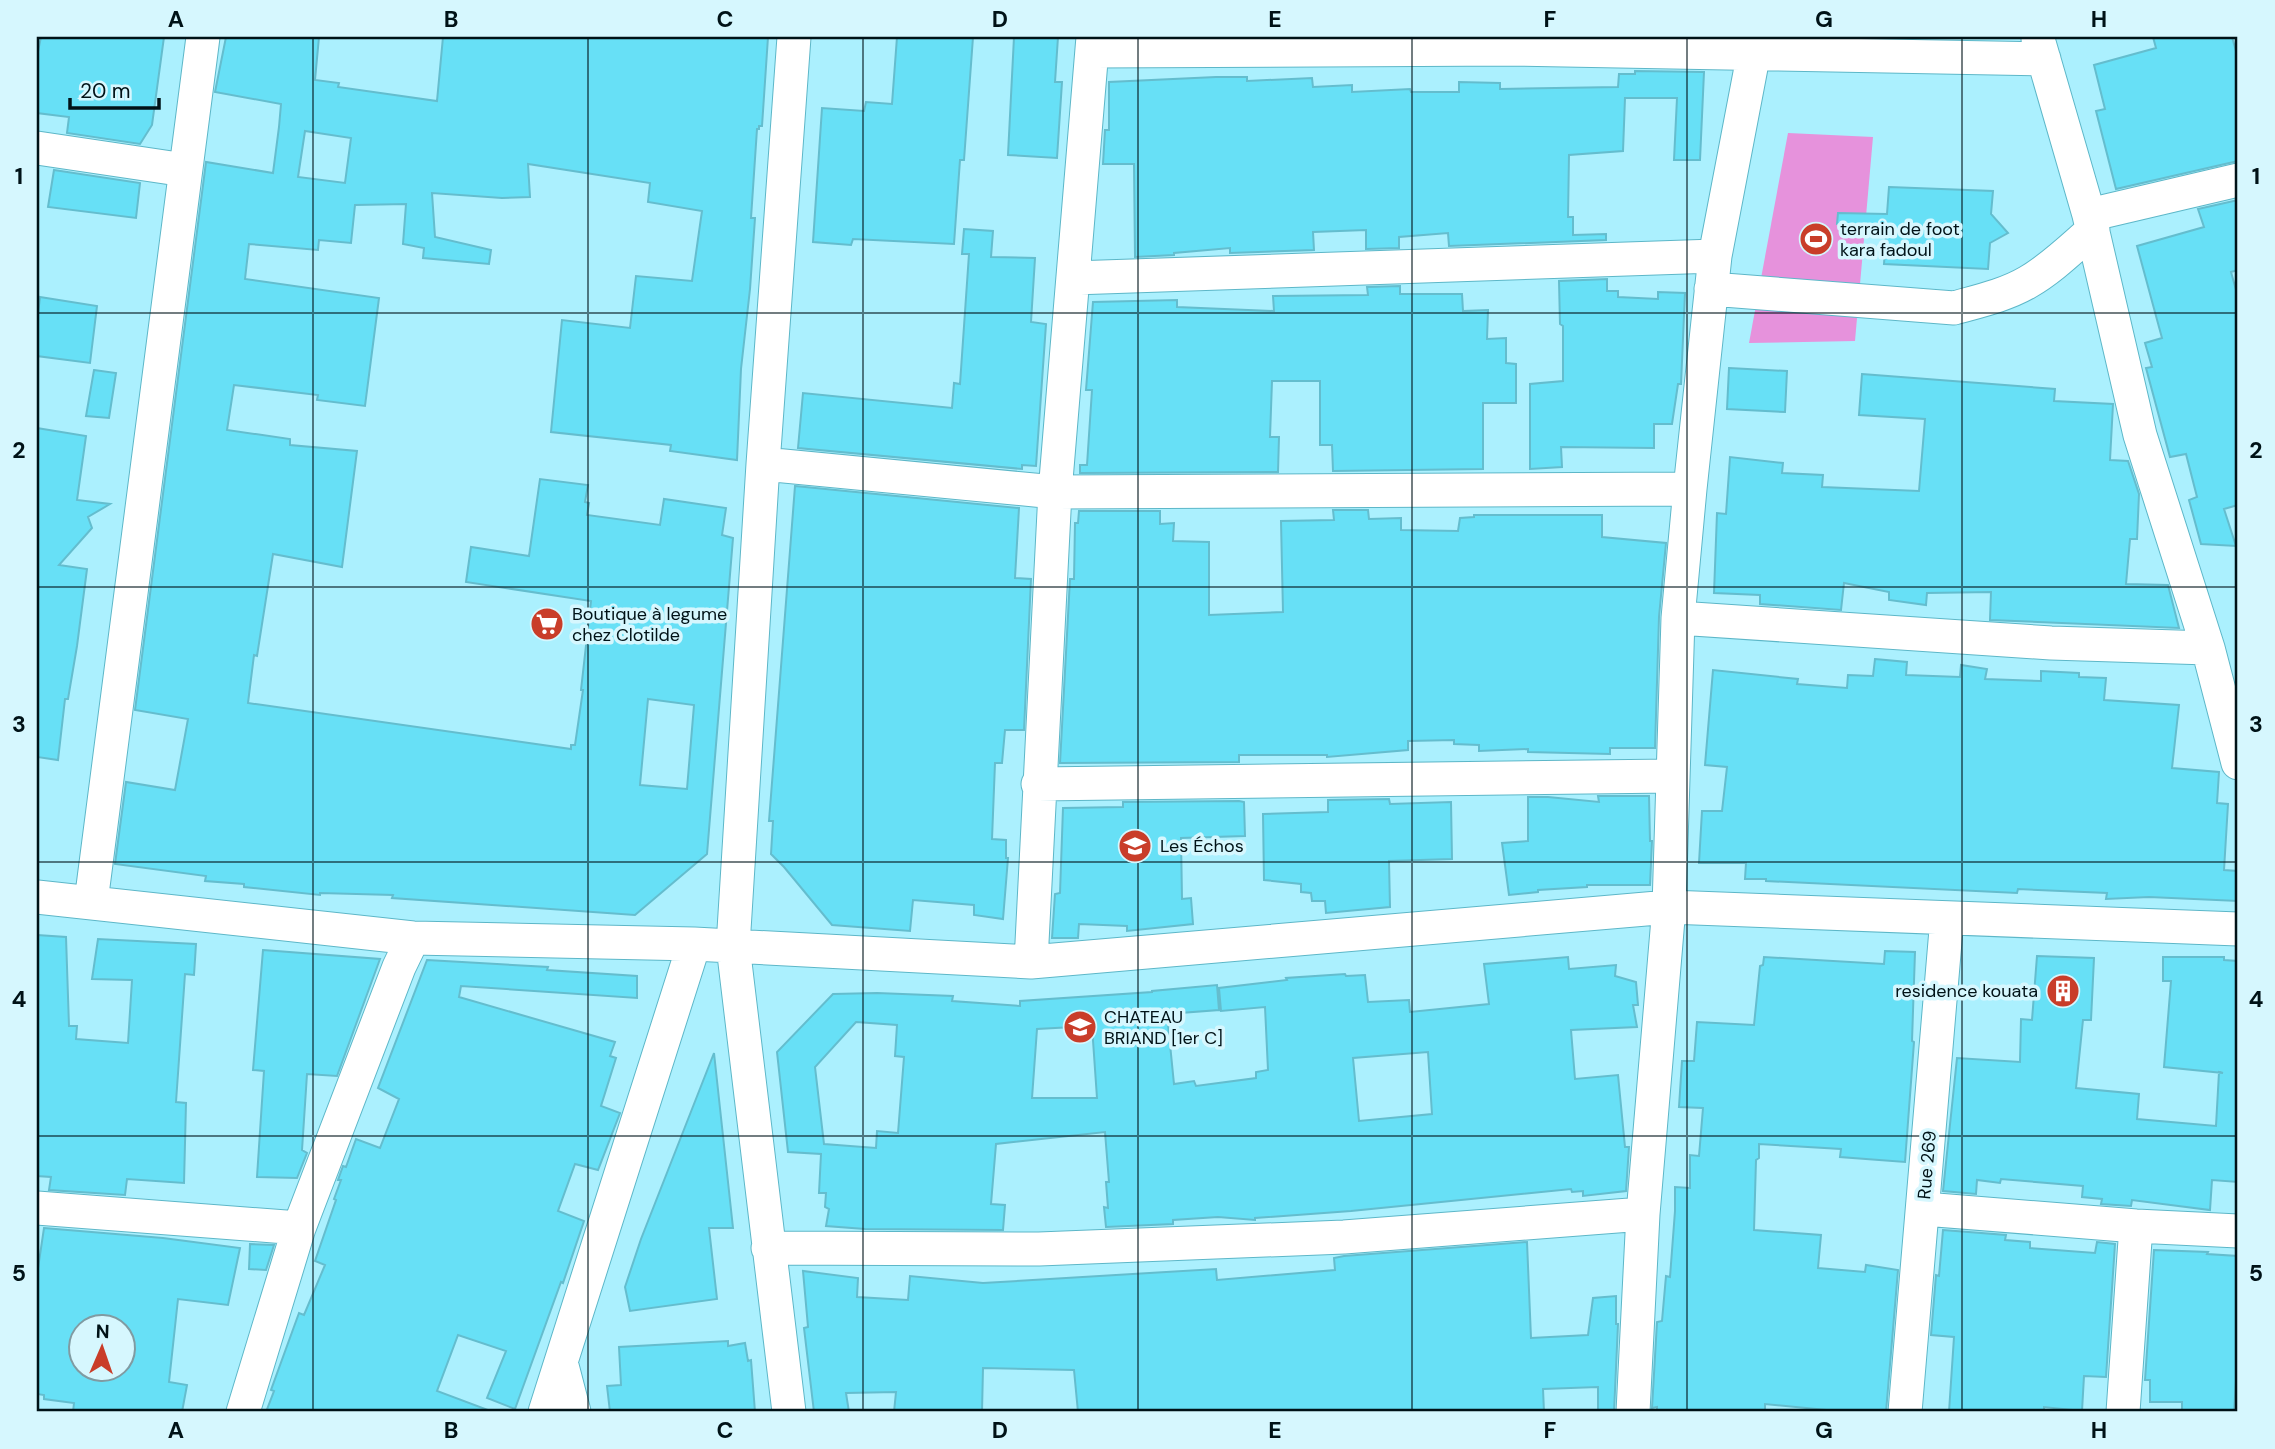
<svg xmlns="http://www.w3.org/2000/svg" width="2275" height="1449" viewBox="0 0 2275 1449" font-family="'DM Sans',sans-serif">
<rect width="100%" height="100%" fill="#abf0fe"/>
<!-- green -->
<path fill="#e692dc" d="M1788 133 1873 137 1855 341 1749 343Z"/>
<!-- building -->
<path fill="#67e0f6" stroke="#64bdce" stroke-width="2" fill-rule="evenodd" d="M41 37H164L152 125 140 144 67 133 69 117 37 113V56Z
M226 37H319L315 80 339 83 338 87 437 101 443 37H768L762 126H759V129H757L751 218H755L750 289 741 369 737 460 670 451 671 445 551 432 562 320 630 328 636 276 692 281 702 211 648 202 650 183 528 164 530 197 502 198 432 193 435 237 491 250 489 264 423 258 424 248 403 244 406 204 355 205 351 243 319 240 318 250 249 244 245 279 379 298 365 406 317 400 318 395 234 385 227 430 290 439V445L357 451 342 567 273 554 257 656 254 655 248 703 571 749V745H575L583 690H581L591 601 466 582 471 547 529 556 540 479 588 485 585 502 589 503 587 515 660 525 664 499 726 508 722 535 733 538 707 854 635 915 392 898 393 895 320 893V895L244 887V884L205 881 206 876 115 864 126 782 175 790 188 719 135 710 206 162 273 173 279 127 281 104 215 92ZM305 131 351 138 345 183 298 177ZM648 699 694 705 687 789 640 785Z
M897 37H973L964 160H960L954 244 853 239 851 245 813 242 822 108 864 111 866 102 892 104Z
M1014 37H1058L1055 82H1062L1057 158 1008 155Z
M2153 37H2232L2238 58V161L2116 189 2096 111 2105 109 2094 65 2156 48Z
M1635 71 1704 72 1700 160H1674L1677 98H1625L1623 151 1569 155 1568 217H1573V235L1606 234V240L1449 246 1448 233 1399 237V248L1366 249V230L1313 232 1314 250 1230 253V248L1174 253V255L1135 257 1134 164H1103L1105 130H1109V82L1216 77H1247V81L1312 78 1313 87 1352 85V92L1410 89 1411 92H1459V82L1500 83V89L1618 87 1619 74H1635Z
M54 170 140 183 136 218 48 207Z
M1889 187 1993 191 1991 214 2008 233 1990 243 1988 269 1884 264 1886 235 1837 224 1838 213 1887 214Z
M2238 200V270L2231 272 2238 297V505L2224 509 2236 546 2201 544 2189 500 2197 497 2186 454 2170 457 2146 368 2152 367 2145 343 2162 338 2137 246 2204 227 2198 209Z
M964 229 993 231 991 257 1035 258 1031 322 1046 324 1036 466 1022 465V469L798 448 803 393 952 408 954 383 960 384 969 254H962Z
M1607 279V291H1618V297L1658 299V292L1685 293 1681 384H1678L1672 424H1654V448L1561 447 1562 467 1530 469V384L1563 381V326L1560 324 1559 281Z
M1400 286V294H1462L1463 311 1488 310 1487 339 1506 338V363L1516 364V403H1483V469L1333 471 1332 445H1320V381H1272L1270 437H1279L1278 472 1080 473V465H1087L1092 390H1086L1093 302 1177 300V307L1274 311 1273 296 1368 295 1367 287Z
M40 297 97 306 90 363 37 356V323Z
M1729 368 1787 371 1785 412 1727 409Z
M94 370 116 373 109 418 86 416Z
M1862 374 2055 389 2054 401 2113 404 2110 460 2128 461 2139 494 2137 539H2130L2126 584 2168 585 2179 628 1990 620 1991 592 1927 593 1926 605 1889 600V592L1844 583 1841 610 1760 604V595L1714 593 1717 513 1726 514 1730 457 1783 463 1782 473 1823 475 1822 487 1919 491 1925 419 1859 415Z
M37 428 86 436 77 500 110 504 88 517 92 528 59 565 87 569 77 646 68 699H65L58 760 37 757Z
M795 486 1019 508 1015 578 1031 579 1024 730H1005L1002 763H995L992 839 1006 840V858H1008L1003 919 974 915V905L913 900 910 931 832 925 784 867 771 854 773 821H769L774 757Z
M1333 510H1368L1369 519 1401 518V530L1458 531 1460 518 1474 517V515H1602V537L1666 543 1659 617 1655 748H1610V754L1528 752V749L1479 751V745L1454 744V740L1408 741V750L1327 757V755H1239V762L1060 763 1070 579H1074L1075 523H1078L1079 511H1160V524L1174 523 1173 541 1209 542V615L1283 612 1281 521 1334 520Z
M1875 659 1907 662 1906 675 1960 677 1961 665 1987 669 1985 679 2041 681V671L2079 673V677L2106 678 2104 700 2179 705 2172 768 2219 772 2217 803 2228 804 2224 870 2238 871V901L2149 897 2106 899 2107 893 2018 889 2017 893 1766 881V879H1745L1746 863H1699L1702 811H1722L1727 767 1705 765 1713 670 1798 679 1797 684 1847 688 1848 675 1873 676Z
M1598 796H1649L1650 841H1652L1650 885H1587V887L1538 890V892L1509 895 1502 843 1528 841V797H1548L1599 802Z
M1389 799 1390 804 1451 802 1452 859 1389 861 1390 907 1326 913 1325 901H1312L1311 893 1301 892V884L1264 880 1263 814 1328 812V800Z
M1239 801 1244 802 1245 836 1181 838 1182 899 1191 898 1193 924 1127 931V926L1079 924 1078 938H1052L1055 894 1060 893 1063 808 1123 807V802Z
M37 935 66 937 69 1026H77L76 1039 128 1043 132 980 92 979 98 939 196 944 194 975 185 974 176 1102 186 1103 184 1183 127 1179 125 1195 49 1190 51 1177 37 1176Z
M263 950 380 959 337 1076 307 1074 302 1150 307 1153 297 1178 257 1177 264 1071 253 1070Z
M1885 951 1915 952 1912 1041 1914 1042 1905 1162 1840 1157 1841 1149 1759 1144V1158L1756 1160 1754 1230 1821 1235 1818 1268 1865 1272 1866 1265 1898 1270 1886 1412H1847L1765 1404V1412H1657V1407L1652 1408 1657 1322 1662 1321 1666 1276 1670 1277 1675 1211V1187L1690 1188V1155L1699 1156 1703 1108 1679 1107 1682 1061H1694L1697 1022 1754 1025 1760 966 1763 965 1764 957 1884 964Z
M2037 956 2094 958 2091 1020H2083L2076 1088 2139 1094 2137 1119 2216 1126 2219 1072 2223 1073 2164 1067 2171 981H2163V957H2224V960L2238 961V1182L2212 1180 2210 1210 2132 1200 2131 1206 2101 1204 2102 1199 2082 1197 2083 1186 2001 1179 2000 1183 1977 1180 1976 1194 1943 1191 1957 1058 2020 1062 2021 1019 2032 1020Z
M1568 957 1569 969 1616 965 1615 976 1636 982 1638 1005H1633L1637 1027 1571 1030 1575 1079 1618 1075 1625 1147H1629L1626 1191 1583 1196V1191L1572 1192 1571 1189 1351 1211 1255 1218V1220L1218 1217 1173 1220V1224L1106 1227 1104 1207 1108 1208 1106 1182H1109L1105 1132 996 1144 991 1204 1005 1205 1003 1230 865 1229 826 1226 829 1209 825 1207 826 1193H819L821 1154 788 1152 777 1052 833 994 877 993 953 996 952 1001 1020 1006V1001L1152 992V991L1217 985 1219 1010 1167 1014 1174 1084 1194 1081 1196 1086 1256 1078V1072L1268 1070 1265 1007 1221 1011 1219 988 1287 980 1286 978 1345 974 1346 976 1365 975 1368 1002 1409 1000 1410 1012 1489 1004 1484 964ZM856 1022 897 1025 895 1056 904 1057 898 1133 877 1131 876 1148 824 1144 815 1067ZM1092 1026 1097 1098H1032L1037 1029ZM1428 1052 1432 1114 1359 1121 1353 1058Z
M427 960 548 967 547 970 637 976V998L461 986 459 997 615 1042 610 1056 616 1058 601 1106 620 1113 598 1170 575 1164 558 1211 584 1221 563 1283 561 1282 515 1409 487 1398 506 1351 458 1335 437 1391 488 1410 487 1412H266L274 1391 271 1390 299 1313 304 1315 325 1265 315 1261 336 1200 334 1199 341 1180H338L343 1166 346 1167 356 1139 380 1148 399 1099 378 1088Z
M714 1053 733 1228H709L717 1299 630 1311 625 1287 641 1239Z
M44 1228 163 1238 240 1248 228 1305 178 1299 169 1382 187 1385 182 1412H73L74 1403 44 1399V1395L37 1394V1275ZM80 1326H122V1368H80Z
M1943 1230 2006 1235 2005 1240 2030 1242V1248L2095 1253 2097 1242 2115 1244 2106 1377 2084 1376 2082 1411 2044 1407V1412H1949L1954 1337 1931 1335 1936 1275 1939 1276Z
M1527 1242 1531 1338 1588 1335 1593 1298 1616 1296V1324H1618L1614 1412H1598V1387L1543 1389 1544 1412H1078L1074 1370 983 1368 982 1412H894L896 1392 846 1393 849 1412H814L804 1328 808 1327 803 1271 858 1278 857 1297 908 1300 910 1276 983 1283 1216 1269 1217 1280 1335 1270 1334 1258 1344 1256Z
M250 1244 274 1245 266 1270 249 1269Z
M2154 1250 2208 1252 2207 1254 2238 1256V1350L2234 1412 2182 1411V1402H2150V1380H2145Z
M728 1341V1346L745 1343 748 1361 751 1360 755 1412H610L607 1386 621 1385 619 1347Z"/>
<g fill="none" stroke-linecap="round" stroke-linejoin="round">
<defs>
<path id="minor" d="M2038 39 2089 215 2140 435 2208 648 2238 763
M1092 51 1516 49 2044 59
M37 148 185 170
M2089 215 2238 180
M1073 278 1715 256
M1711 289 1954 308C1979 301 2006 295 2028 282 2051 269 2072 248 2093 230
M763 464 1055 492 1690 489 1678 618 1669 907 1643 1214 1633 1412
M1690 489 1715 256 1754 52
M1678 618 2051 643 2208 648
M1038 784 1672 776
M37 897 413 938 694 944 1031 962 1669 907 2238 929
M91 902 203 37
M1031 962 1055 492 1093 37
M37 1208 299 1228
M1924 1209 2136 1226 2238 1231
M768 1248 1039 1249 1344 1237 1643 1214
M561 1362 574 1412
M243 1412 299 1228 399 967 413 938
M545 1412 694 944
M789 1412 733 946 763 464 794 37
M1905 1412 1947 918
M2123 1412 2136 1226"/>
</defs>
<!-- minor casing -->
<use href="#minor" stroke="#5db7c8" stroke-width="35"/>
<!-- minor -->
<use href="#minor" stroke="#fff" stroke-width="33"/>
</g>
<!-- grid -->
<path fill="none" stroke="#001217" stroke-width="2" stroke-opacity="0.55" d="M313 37V1412M588 37V1412M863 37V1412M1138 37V1412M1412 37V1412M1687 37V1412M1962 37V1412M37 313H2238M37 587H2238M37 862H2238M37 1136H2238"/>
<!-- icons -->
<defs>
<symbol id="stadium-disc" viewBox="-11 -11 22 22"><circle r="9.5" fill="#c93d29" stroke="#d6f7fe"/><path d="M0-5a6.5 5 0 1 0 0 10a6.5 5 0 1 0 0-10ZM-3.5-1.8h7v3.6h-7Z" fill="#fff"/></symbol>
<symbol id="supermarket-disc" viewBox="-11 -11 22 22"><circle r="9.5" fill="#c93d29" stroke="#d6f7fe"/><path d="M-6-5.5h2.5l.6 2H6L4.5 2H-2.5L-4.4-4H-6ZM-1.5 3.2a1.3 1.3 0 1 0 .1 0ZM3 3.2a1.3 1.3 0 1 0 .1 0Z" fill="#fff"/></symbol>
<symbol id="school-disc" viewBox="-11 -11 22 22"><circle r="9.5" fill="#c93d29" stroke="#d6f7fe"/><path d="M0-5L7-2L0 1L-7-2ZM-4 1L0 2.5L4 1V4Q0 6-4 4Z" fill="#fff"/></symbol>
<symbol id="building-disc" viewBox="-11 -11 22 22"><circle r="9.5" fill="#c93d29" stroke="#d6f7fe"/><path d="M-4-6H4V6H1V3H-1V6H-4ZM-2.5-4.3h1.7v1.8h-1.7ZM.8-4.3h1.7v1.8H.8ZM-2.5-1h1.7V.8h-1.7ZM.8-1h1.7V.8H.8Z" fill="#fff"/></symbol>
</defs>
<g fill-rule="evenodd">
<use href="#stadium-disc" x="1797" y="220" width="38" height="38"/>
<use href="#supermarket-disc" x="528" y="605" width="38" height="38"/>
<use href="#school-disc" x="1116" y="827" width="38" height="38"/>
<use href="#building-disc" x="2044" y="972" width="38" height="38"/>
<use href="#school-disc" x="1061" y="1008" width="38" height="38"/>
</g>
<g text-anchor="middle" stroke-width="7" stroke-linejoin="round" paint-order="stroke">
<!-- poi labels -->
<g font-size="18" fill="#001217" stroke="#d6f7fe" text-anchor="start">
<text x="1840" y="235">terrain de foot<tspan x="1840" dy="21">kara fadoul</tspan></text>
<text x="572" y="620">Boutique à legume<tspan x="572" dy="21">chez Clotilde</tspan></text>
<text x="1160" y="852">Les Échos</text>
<text x="2038" y="997" text-anchor="end">residence kouata</text>
<text x="1104" y="1023">CHATEAU<tspan x="1104" dy="21">BRIAND [1er C]</tspan></text>
</g>
<!-- street labels -->
<g font-size="18" fill="#001217" stroke="#d6f7fe">
<text transform="translate(1927 1165) rotate(-85)" y="6">Rue 269</text>
</g>
</g>
<!-- border -->
<rect width="2275" height="1449" fill="none" stroke="#d6f7fe" stroke-width="77"/>
<!-- north arrow -->
<g transform="translate(102 1348) rotate(2)"><circle r="33" fill="#d6f7fe" stroke="#809ba2" stroke-width="2"/>
<path d="M0-5L12 26L0 18L-12 26Z" fill="#c93d29"/>
<text y="-10" font-size="19" font-weight="bold" text-anchor="middle" fill="#001217">N</text>
</g>
<!-- scale -->
<path d="M70 98v10h89v-10" fill="none" stroke="#001217" stroke-width="3.5"/>
<text x="80" y="98" font-size="21" fill="#001217" stroke="#d6f7fe" stroke-width="5" paint-order="stroke">20 m</text>
<rect x="38" y="38" width="2198" height="1372" fill="none" stroke="#001217" stroke-width="2.5"/>
<g font-size="23" text-anchor="middle" font-weight="bold" fill="#001217">
<text x="176" y="27">A</text>
<text x="451" y="27">B</text>
<text x="725" y="27">C</text>
<text x="1000" y="27">D</text>
<text x="1275" y="27">E</text>
<text x="1550" y="27">F</text>
<text x="1824" y="27">G</text>
<text x="2099" y="27">H</text>
<text x="19" y="184">1</text>
<text x="2256" y="184">1</text>
<text x="19" y="458">2</text>
<text x="2256" y="458">2</text>
<text x="19" y="732">3</text>
<text x="2256" y="732">3</text>
<text x="19" y="1007">4</text>
<text x="2256" y="1007">4</text>
<text x="19" y="1281">5</text>
<text x="2256" y="1281">5</text>
<text x="176" y="1438">A</text>
<text x="451" y="1438">B</text>
<text x="725" y="1438">C</text>
<text x="1000" y="1438">D</text>
<text x="1275" y="1438">E</text>
<text x="1550" y="1438">F</text>
<text x="1824" y="1438">G</text>
<text x="2099" y="1438">H</text>
</g>
</svg>
